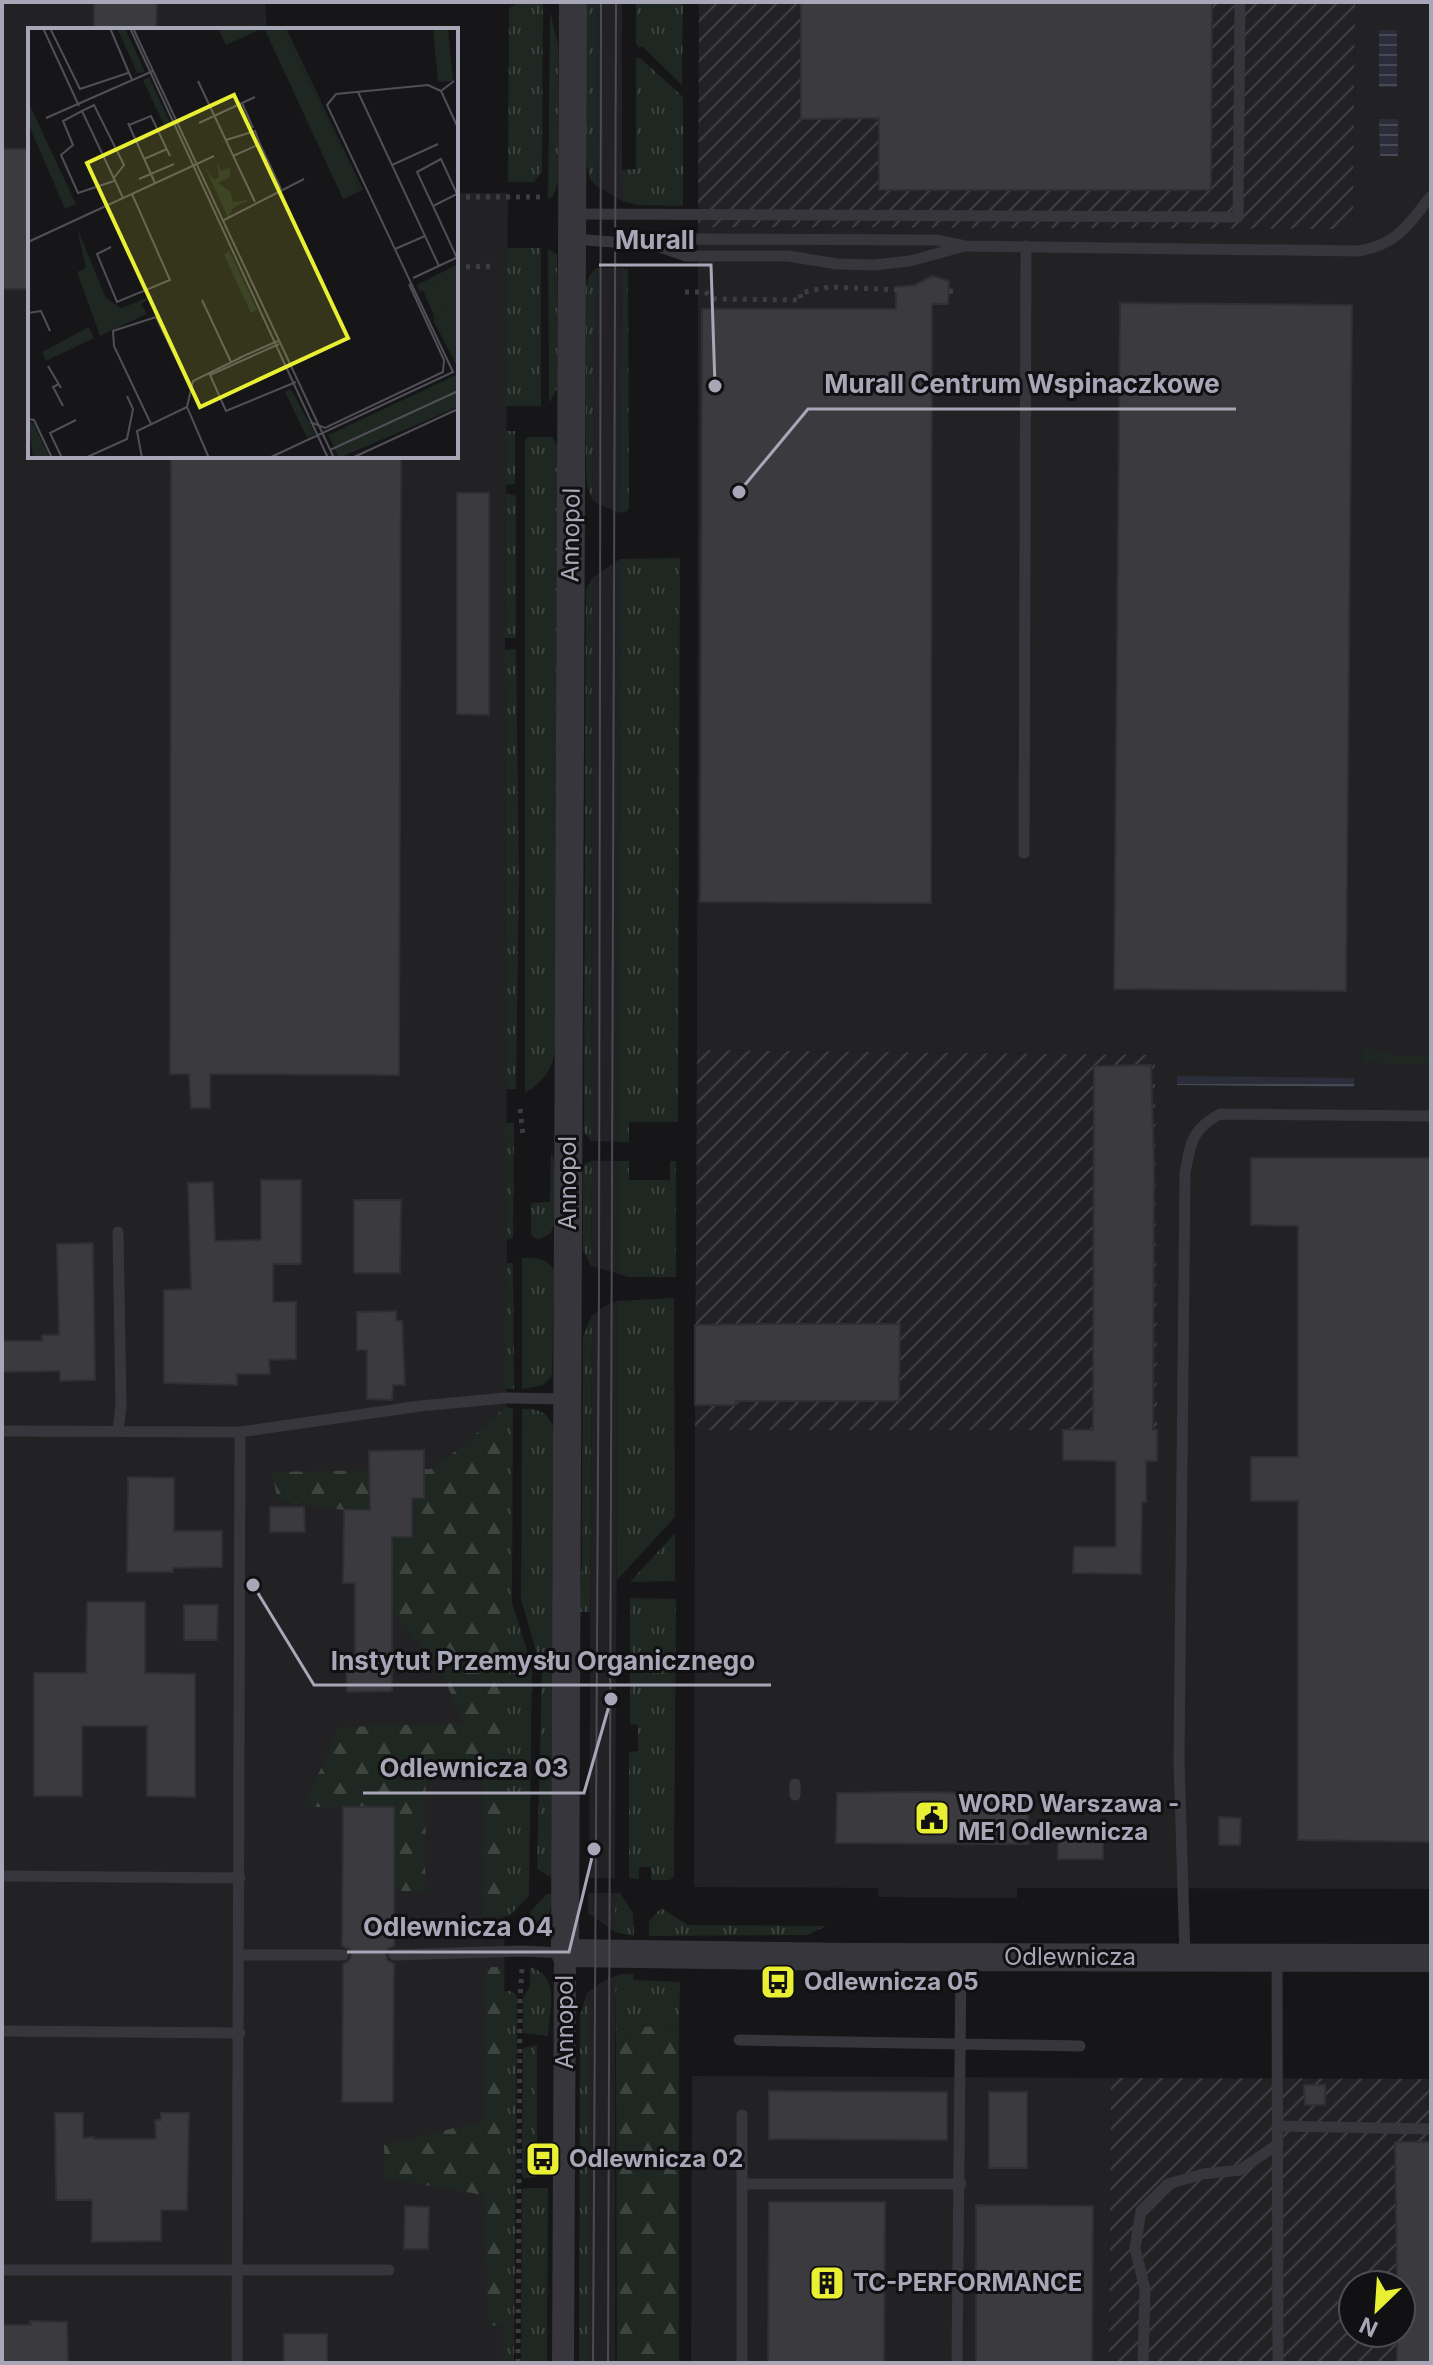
<svg xmlns="http://www.w3.org/2000/svg" width="1433" height="2365" viewBox="0 0 1433 2365" font-family="Inter,sans-serif">
<defs>
<pattern id="industrial-furrows" width="10" height="10" patternUnits="userSpaceOnUse" patternTransform="scale(2)"><rect width="10" height="10" fill="#222124"/><path d="M-1 1l2-2M0 10L10 0M9 11l2-2" fill="none" stroke="#3f3e42"/></pattern>
<pattern id="grass-tufts" width="24" height="20" patternUnits="userSpaceOnUse" patternTransform="scale(2)"><rect width="24" height="20" fill="#1f2722"/><path d="M3 7l-1-3M5 7V3M7 7l1-3M15 17l-1-3M17 17v-4M19 17l1-3" fill="none" stroke="#3d4440"/></pattern>
<pattern id="forest-firs" width="22" height="20" patternUnits="userSpaceOnUse" patternTransform="scale(2)"><rect width="22" height="20" fill="#1f2722"/><path d="M5 1l3.5 6h-7zM16 11l3.5 6h-7z" fill="#3d4440"/></pattern>
<pattern id="water-rules" width="6" height="5" patternUnits="userSpaceOnUse" patternTransform="scale(2)"><rect width="6" height="5" fill="#2b2e3a"/><path d="M0 2.5h6" fill="none" stroke="#474954"/></pattern>
</defs>
<rect width="100%" height="100%" fill="#161517"/>
<!-- built -->
<path fill="#222124" d="M2 2H265L267 30H30V456H456V193H508L505 650 507 1250 503 2363H2Z
M596 2H622V201L596 186Z
M1355 2H1431V1889L1017 1888V1898L879 1897 878 1888 694 1887 695 1430H1156L1155 1055 697 1050 698 227 1337 229 1353 223Z
M596 268H622L620 513 596 503 592 499Z
M620 559 619 1142 591 1141 592 578Z
M592 1161H619V1274L591 1266Z
M618 1301 615 1878H589L592 1315 605 1306Z
M588 1893H615V1932L588 1913Z
M615 1976V2363H587V1993L603 1981Z
M692 2076 1111 2078 1109 2363H691Z"/>
<!-- industrial -->
<path fill="url(#industrial-furrows)" fill-rule="evenodd" d="M699 2H1355L1353 223 1337 229 698 227Z
M697 1050 1155 1055 1157 1430H695Z
M1111 2078 1431 2079V2363H1109ZM1353 2285H1401V2333H1353Z"/>
<!-- grass -->
<path fill="url(#grass-tufts)" d="M519 2H543L542 172 534 182H508L509 8Z
M587 2H596V186L590 179 586 161Z
M636 2H683L682 85 643 47H638L636 42Z
M550 12 558 44V181L553 196 548 199Z
M636 58H640L683 97V206L638 205 622 201 621 170 636 169Z
M507 248H541V406H506Z
M548 249 557 254 558 387 549 403Z
M596 268 592 499 588 489 586 473V288L589 276Z
M622 268 628 269 629 507 627 511 620 513Z
M506 431H515V484L506 485Z
M528 437H552L557 445 555 1048C553 1070 544 1081 525 1093V440Z
M506 493 516 496V638H505Z
M680 558 678 1122H629V1142H619L620 559Z
M592 578 591 1141 584 1132 586 590Z
M516 649 519 875 516 1089H506L505 650Z
M1362 1046C1384 1054 1408 1060 1431 1055V1065L1363 1062Z
M505 1123H514L513 1238 506 1240Z
M551 1153 554 1160V1225L550 1234 538 1240 531 1235V1205L533 1203 550 1202Z
M592 1161 591 1266 583 1249V1169L585 1164Z
M619 1161H629V1180H670V1161H676V1277H628L619 1274Z
M522 1258C537 1258 546 1257 554 1270L552 1376 543 1385 522 1389Z
M506 1263H513L514 1389 504 1388Z
M674 1298 675 1517 617 1580 618 1301Z
M592 1315 590 1612H579L582 1566 583 1337Z
M505 1407 513 1408 512 1602 532 1667 529 1896 509 1916H503Z
M522 1409C539 1409 546 1411 554 1427L552 1878 537 1869 542 1672 521 1599Z
M675 1533V1581L630 1582Z
M630 1598 676 1599 674 1876 670 1880H651V1867H639V1879L629 1878V1752L638 1751V1725L630 1724Z
M615 1893H620L633 1913 634 1936 615 1932Z
M547 1894H552C550 1913 550 1927 530 1934V1912Z
M661 1908 688 1925 826 1926 807 1935 649 1936V1921Z
M530 1967C562 1977 549 2011 548 2036L523 2033V1998L530 1986Z
M623 1974H633L634 1980 680 1982 679 2025 637 2027 616 2046 615 1976Z
M503 1991H511L517 1996 514 2363H503Z
M587 1993V2363H579L580 2016Z
M537 2045V2177L524 2178 522 2175 523 2048Z
M524 2188H548L547 2363H521L522 2190Z"/>
<!-- forest -->
<path fill="url(#forest-firs)" d="M505 1407 503 1916 482 1917 483 1762 426 1763 425 1891H394V1807H304L339 1727 464 1723 439 1667 392 1612V1537L412 1536V1510H344L278 1501 272 1472 431 1469 463 1446Z
M486 1967H503V2326L488 2325 484 2195 385 2178 384 2145 483 2121Z
M679 2025V2363H617L616 2046 637 2027Z"/>
<!-- water -->
<path fill="url(#water-rules)" d="M1379 30H1397V87H1379Z
M1379 119H1398V156H1380Z
M1177 1076 1354 1078V1087L1177 1085Z"/>
<!-- building -->
<path fill="#3b3a3f" stroke="#302f33" stroke-width="2" d="M94 2H157L156 30H94Z
M801 2H1212L1211 190H879V118L801 119Z
M2 149H30V289H2Z
M932 276 949 281 948 304H932L931 903 700 902 702 309H896V287L915 285Z
M1120 303 1352 305 1346 991 1114 989Z
M171 456H401L399 1075 210 1074V1108H191L189 1074H170Z
M457 493H489V715L457 714Z
M1151 1065 1154 1163 1153 1430H1157V1461H1146V1502H1142L1141 1574 1073 1573 1074 1547H1116V1461L1063 1460V1430H1093L1094 1066Z
M1251 1158H1431V1842L1298 1840V1501H1251V1457H1298V1226L1251 1225Z
M261 1180H301V1264H273V1302H296V1359L269 1360 270 1374H237V1385L164 1383V1290L191 1289 188 1183 213 1182 215 1241 261 1240Z
M354 1200H401L400 1273H354Z
M93 1243 95 1380 60 1381V1371L2 1372V1341H42V1335H59L57 1244Z
M396 1311V1321H402L405 1385H393L392 1400 367 1399V1350H357V1312Z
M761 1324H900L899 1401H736V1405H695V1325Z
M424 1450V1498H412V1537H392V1691L347 1692 346 1666 355 1667V1583H343L344 1510H370L369 1451Z
M128 1477 174 1478V1531H222V1567L173 1568V1572H127Z
M270 1507H304L305 1532H270Z
M87 1602H145V1673L195 1674V1797L147 1796V1726H82V1796H34V1673H86Z
M184 1605H218L217 1640H184Z
M919 1792 1028 1794V1844L836 1843 837 1793Z
M343 1807H394V1946L389 1948 386 1954 387 1960 394 1964 393 2102H342L343 1964 348 1962 351 1956 350 1950 342 1946Z
M1219 1817 1241 1818 1240 1845H1219Z
M1058 1831H1103V1859H1058Z
M1304 2085H1325V2105H1305Z
M769 2091 947 2092V2140L769 2139Z
M989 2092H1027V2168H989Z
M55 2113H83V2138L94 2137V2139H156L155 2120H161V2113H189L187 2210H161V2241L92 2242V2200H56Z
M1395 2142H1431V2363H1397V2333H1401V2285H1397Z
M769 2202H885L884 2363H768Z
M976 2205 1093 2206 1092 2363H976Z
M405 2206 429 2207 428 2249H404Z
M30 2321 67 2322 68 2363H2V2325H31Z
M284 2334H327V2363H284Z"/>
<g fill="none" stroke-linecap="round" stroke-linejoin="round">
<!-- path -->
<path stroke="#3d3c43" stroke-width="5" stroke-dasharray="4 6" stroke-linecap="butt" d="M456 197H545
M456 267 496 266
M949 291 957 292
M685 292H705L715 299 801 300 800 293 829 287 903 290
M520 1109 523 1135
M518 2363 520 1999 522 1968"/>
<!-- service -->
<path stroke="#37363c" stroke-width="11" d="M574 214 1238 217 1240 2
M573 239 653 245 686 239 936 240 965 246 1359 251C1398 244 1408 225 1431 196
M654 245 686 256H788L837 264 874 265 910 261 961 247
M1024 853 1026 246
M118 1232 121 1406 118 1431
M2 1431 240 1432 420 1406 505 1398 567 1399
M795 1784V1795
M2 1876 240 1878
M240 1955H343
M394 1955 522 1951 564 1953
M1185 1956 1179 1761 1185 1173C1191 1142 1191 1130 1220 1114L1431 1116
M1277 1958 1278 2363
M2 2031 240 2033
M739 2040 1080 2046
M742 2115V2363
M1279 2126 1431 2129
M742 2184H961
M2 2270H389
M237 2363 240 1432
M957 2363 961 1957
M1143 2363 1145 2289 1135 2248 1141 2211 1168 2184 1203 2174 1240 2170 1278 2144"/>
<!-- minor -->
<path stroke="#37363c" stroke-width="22" d="M563 2363 565 1953"/>
<!-- tertiary -->
<path stroke="#37363c" stroke-width="28" d="M573 2 565 1953 852 1957 1431 1958"/>
<!-- tram -->
<path stroke="#4c4b53" stroke-width="2" d="M593 2363 599 1288 601 2
M608 2363 616 2"/>
</g>
<!-- icons -->
<defs>
<symbol id="civic-square" viewBox="-11 -11 22 22"><rect x="-9" y="-9" width="18" height="18" rx="4" fill="#e9f034" stroke="#111012"/><path d="M-.6-6.5H3V-4.5H.6V-3L4-1V1h2V6H-6V1h2V-1L-.6-3ZM-1.2 2.5V6h2.4V2.5Z" fill="#111"/></symbol>
<symbol id="bus-square" viewBox="-11 -11 22 22"><rect x="-9" y="-9" width="18" height="18" rx="4" fill="#e9f034" stroke="#111012"/><path d="M-5-6H5V4H4V6H2V4H-2V6H-4V4H-5ZM-3.5-4V0h7V-4ZM-3.5 1.2v1.5H-2V1.2ZM2 1.2v1.5H3.5V1.2Z" fill="#111"/></symbol>
<symbol id="building-square" viewBox="-11 -11 22 22"><rect x="-9" y="-9" width="18" height="18" rx="4" fill="#e9f034" stroke="#111012"/><path d="M-4-6H4V6H1V3H-1V6H-4ZM-2.5-4.3h1.7v1.8h-1.7ZM.8-4.3h1.7v1.8H.8ZM-2.5-1h1.7V.8h-1.7ZM.8-1h1.7V.8H.8Z" fill="#111"/></symbol>
</defs>
<g fill-rule="evenodd">
<use href="#civic-square" x="912" y="1798" width="40" height="40"/>
<use href="#bus-square" x="758" y="1962" width="40" height="40"/>
<use href="#bus-square" x="523" y="2139" width="40" height="40"/>
<use href="#building-square" x="807" y="2263" width="40" height="40"/>
</g>
<g text-anchor="middle" stroke-width="6" stroke-linejoin="round" paint-order="stroke">
<!-- street labels -->
<g font-size="24" fill="#a8a7b7" stroke="#111012">
<text transform="translate(571 535) rotate(-89)" y="8">Annopol</text>
<text transform="translate(568 1183) rotate(-90)" y="8">Annopol</text>
<text x="1070" y="1965">Odlewnicza</text>
<text transform="translate(565 2022) rotate(-90)" y="8">Annopol</text>
</g>
<!-- poi labels -->
<g font-size="24" font-weight="bold" fill="#a8a7b7" stroke="#111012" text-anchor="start">
<text x="958" y="1812">WORD Warszawa -<tspan x="958" dy="28">ME1 Odlewnicza</tspan></text>
<text x="804" y="1990">Odlewnicza 05</text>
<text x="569" y="2167">Odlewnicza 02</text>
<text x="853" y="2291">TC-PERFORMANCE</text>
</g>
</g>
<!-- overview -->
<g transform="translate(28 28)">
<rect width="430" height="430" fill="#161517"/>
<path d="M89 0H97L117 44 105 46 109 44ZM121 49 142 94 137 99 115 52ZM0 73 48 176 37 181 0 95ZM49 200 78 270 93 280 129 266 113 276 119 286 72 308 49 244 58 240ZM201 222 229 282 223 285 196 227ZM430 236 428 246 430 340 406 294 405 288 408 292 414 285 408 253 392 264 389 257ZM61 299 66 310 18 333 14 324ZM263 361 287 406 279 410 257 364Z" fill="#1f2722"/>
<path d="M190 0H235L198 17ZM255 0H258L335 162 333 163ZM405 0H420L425 53 410 54ZM189 134 193 143 202 139V149L190 155 202 163 205 174 221 172 205 180 200 190 176 137 186 152 191 149ZM409 253 414 285 408 292 394 260Z" fill="#1f2722"/>
<path d="M236 0H255L333 163 315 171ZM430 346V379L311 430 300 407ZM0 393 5 395 22 430H5Z" fill="#1f2722"/>
<path fill="none" stroke="#504f57" stroke-width="2" d="M15 0 51 78M22 0 52 61 100 45M82 0 104 52M102 0 300 430M105 0 306 430M170 53 227 174M426 53 413 63 430 100M330 64 411 238M214 75 225 100M54 83 35 93 45 117 33 127 50 165 86 153M18 90 125 43M100 95 127 155M171 95 227 69M101 97 123 88 142 128M198 112 227 103 232 116 205 128M232 116 253 161M116 131 139 121M364 137 410 116M85 151 96 137 66 77 54 83 89 157 95 170M111 151 146 136M405 178 429 166 413 131 389 144 405 178 429 230M194 193 276 151M0 214 186 128M83 219 69 226 89 274 142 252 104 166M367 221 397 208M385 250 430 229M174 272 203 334M0 285 13 283 22 303M251 316 182 347 198 383 268 354M211 330 250 313M20 338 33 360M31 356 25 359 35 378M0 391 6 392 24 430M282 394 297 400 415 344 416 332 381 256M123 396 86 318 85 303 128 289 163 362M302 422 430 363M34 430 22 405 48 392M57 430 99 411 105 381 99 368M114 430 109 403 159 379M181 430 159 379 165 353 214 329M241 430 425 344 299 77 308 66 400 57 413 63M324 430 430 381"/>
<path fill="#e9f034" fill-opacity="0.15" stroke="#e9f034" stroke-width="4" d="M206 67 320 310 172 379 59 135Z"/>
<rect width="430" height="430" fill="none" stroke="#a8a7b7" stroke-width="4"/>
</g>
<!-- callouts -->
<path fill="none" stroke="#a8a7b7" stroke-width="3" d="M715 386L711 265H599M739 492L808 409H1236M253 1585L314 1685H771M611 1699L584 1793H363M594 1849L569 1952H347"/>
<g fill="#a8a7b7" stroke="#111012" stroke-width="3">
<circle cx="715" cy="386" r="8"/>
<circle cx="739" cy="492" r="8"/>
<circle cx="253" cy="1585" r="8"/>
<circle cx="611" cy="1699" r="8"/>
<circle cx="594" cy="1849" r="8"/>
</g>
<g font-size="26" text-anchor="middle" font-weight="bold" fill="#a8a7b7" stroke="#111012" stroke-width="6" stroke-linejoin="round" paint-order="stroke">
<text x="655" y="249">Murall</text>
<text x="1022" y="393">Murall Centrum Wspinaczkowe</text>
<text x="543" y="1670">Instytut Przemysłu Organicznego</text>
<text x="474" y="1777">Odlewnicza 03</text>
<text x="458" y="1936">Odlewnicza 04</text>
</g>
<!-- border -->
<rect width="1433" height="2365" fill="none" stroke="#a8a7b7" stroke-width="8"/>
<!-- north arrow -->
<g transform="translate(1377 2309) rotate(205)"><circle r="38" fill="#111012" stroke="#4d4c54" stroke-width="2"/>
<path d="M0-6L14 30L0 20L-14 30Z" fill="#e9f034"/>
<text y="-12" font-size="22" font-weight="bold" text-anchor="middle" fill="#a8a7b7">N</text>
</g>
</svg>
